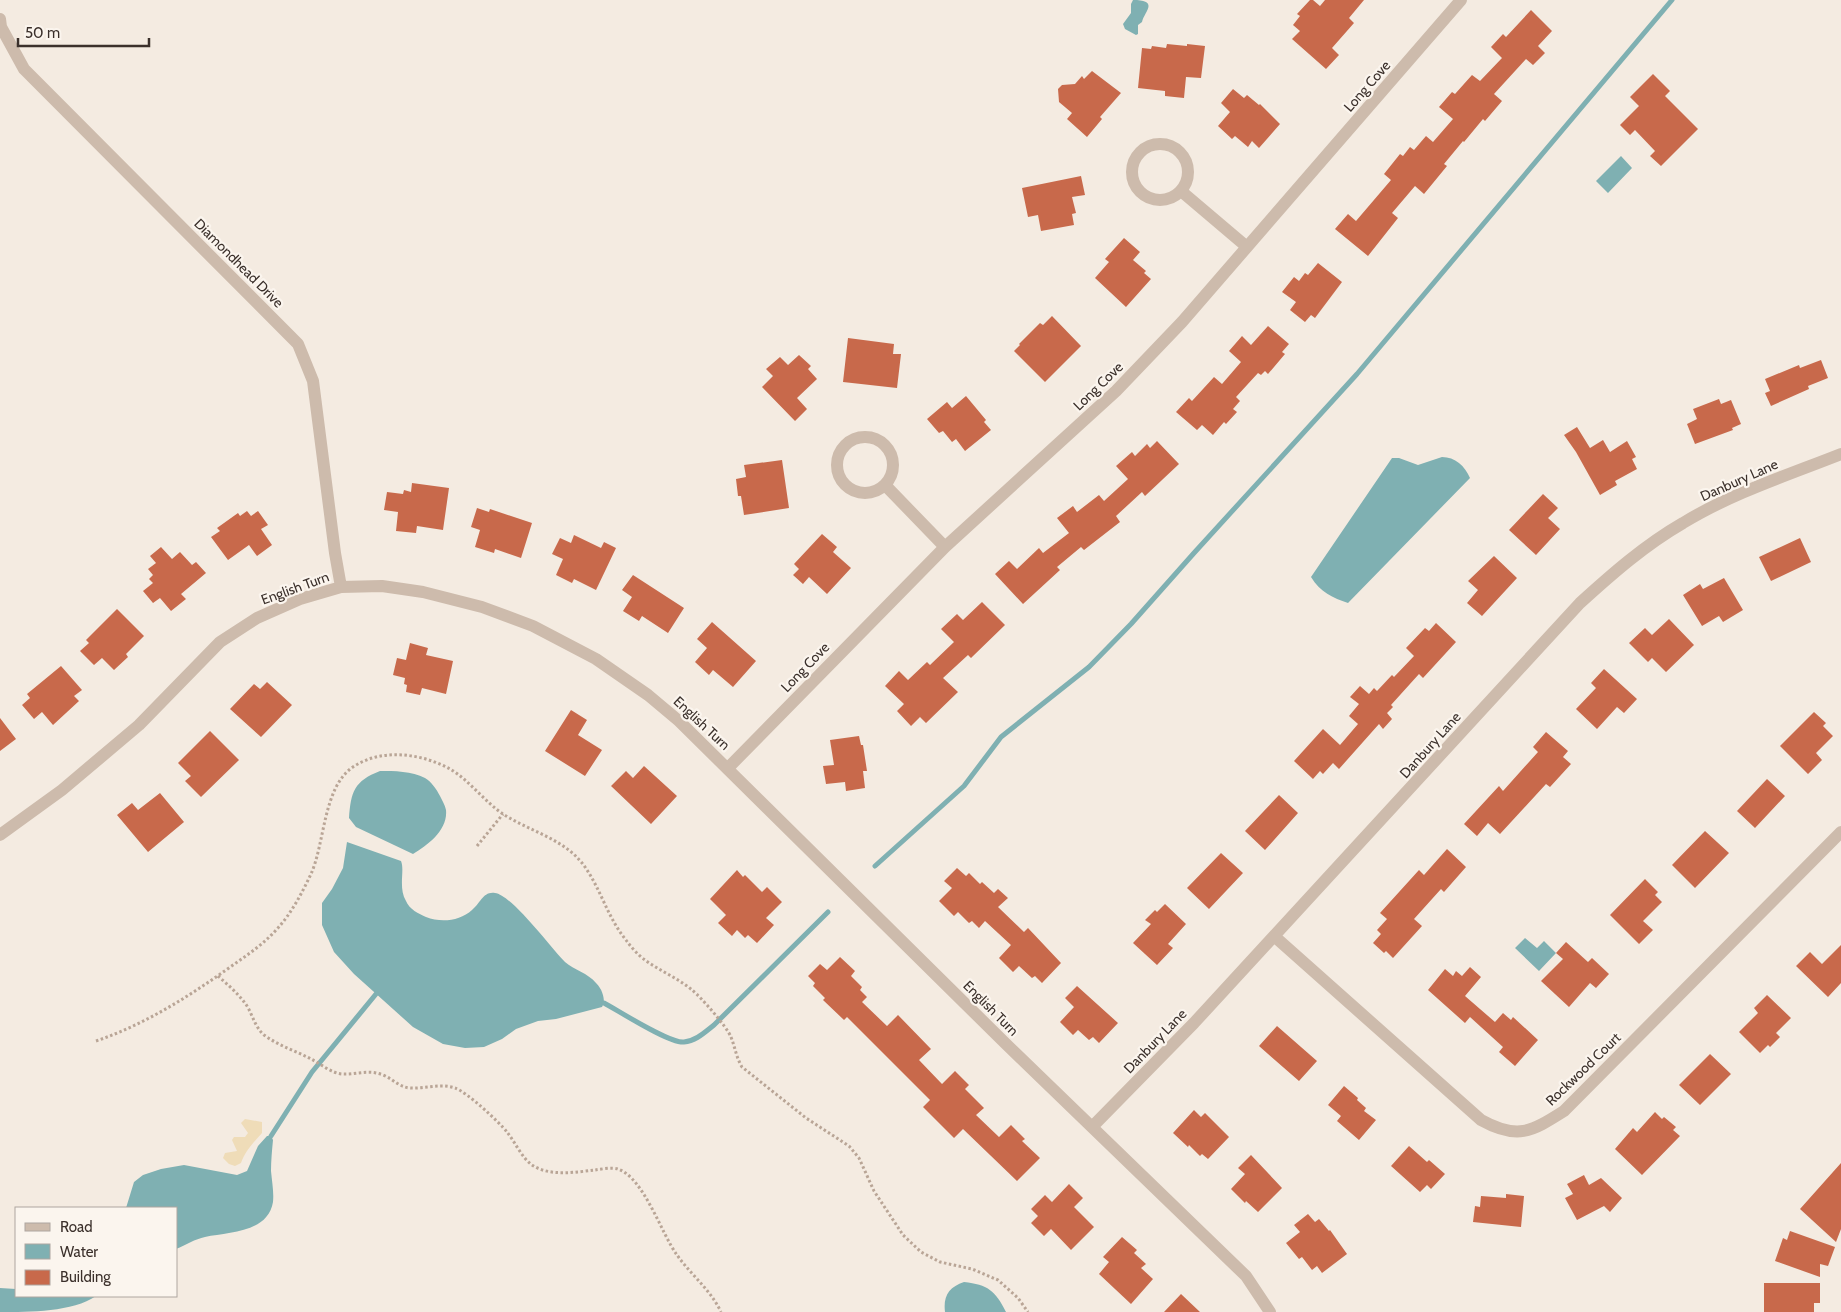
<svg xmlns="http://www.w3.org/2000/svg" width="1841" height="1312" viewBox="0 0 1841 1312" font-family="Cabin,sans-serif">
<rect width="100%" height="100%" fill="#f4ebe1"/>
<!-- sand -->
<path fill="#efdcb8" d="M245 1119 262 1122V1133C254 1142 245 1151 241 1163L235 1166 229 1164 223 1158 225 1153 237 1151 232 1140 234 1137H245L248 1133 241 1123Z"/>
<!-- water -->
<path fill="#7fb0b2" d="M1133 0C1160 0 1144 12 1142 22L1138 25V34L1136 35 1125 29 1123 24 1131 13V4Z
M1621 156 1632 168 1608 193 1596 181Z
M1442 457C1455 457 1465 466 1470 478L1348 603C1333 598 1320 592 1311 577L1392 458H1399L1418 465Z
M380 771C394 771 412 771 425 778 431 781 437 790 440 796 442 800 445 805 446 810 448 830 428 845 413 854L356 827 349 818C351 792 354 781 380 771Z
M347 842 401 861C405 870 398 888 406 901 409 909 419 914 426 917 441 923 460 921 472 910 480 904 483 891 495 893 512 895 551 948 565 962 574 970 588 973 596 983 602 989 604 996 604 1003L602 1007 556 1019 538 1021 516 1029 502 1039 484 1047 465 1048 443 1044 413 1027 354 974 334 952 322 925V903L332 889 343 868Z
M1525 938 1537 948 1544 941 1556 953 1539 971 1515 948Z
M267 1136H271L273 1140C272 1150 271 1161 271 1171 272 1182 274 1192 273 1202 268 1233 228 1232 205 1237 195 1239 186 1245 176 1249V1208H126L134 1182 143 1175 161 1169 184 1165 237 1175 247 1171 258 1146Z
M964 1282C988 1285 995 1290 1006 1312H945C943 1296 949 1287 964 1282Z
M0 1288 16 1289V1296H96C73 1312 30 1312 0 1312Z"/>
<g fill="none" stroke-linecap="round" stroke-linejoin="round">
<!-- stream -->
<path stroke="#7fb0b2" stroke-width="5" d="M875 866 964 786 1001 737 1089 667 1131 624 1194 553 1357 374 1672 0
M604 1003C619 1011 670 1044 684 1042 696 1041 705 1032 714 1025L828 912
M271 1136 312 1072 376 994"/>
</g>
<!-- building -->
<path fill="#c8694b" d="M1310 0H1313L1320 6 1325 0H1364L1349 18 1354 23 1332 48 1339 55 1326 69 1292 39 1300 31 1293 25 1300 16 1297 14Z
M1531 10 1552 31 1538 46 1545 53 1533 65 1526 59 1494 94 1502 101 1485 121 1483 119 1464 142 1463 141 1444 164 1447 166 1424 194 1415 186 1392 213 1398 218 1368 256 1335 229 1348 214 1356 221 1391 180 1384 174 1400 154 1403 156 1410 147 1414 150 1426 136 1433 142 1453 119 1439 107 1452 92 1455 94 1472 75 1480 81 1502 58 1491 47 1503 34 1506 37Z
M1167 44 1187 46V44L1205 46 1201 78 1186 77 1184 98 1165 96V91L1138 88 1142 48 1151 49 1152 46 1166 48Z
M1092 71 1121 93 1100 117 1102 119 1087 137 1067 119 1072 113 1059 102 1058 89 1062 85 1075 84 1082 76 1084 79Z
M1653 74 1670 91 1665 96 1698 129 1661 166 1650 156 1655 151 1635 130 1630 135 1620 125 1639 106 1630 97Z
M1233 89 1244 98 1247 95 1259 105 1260 104 1280 124 1259 148 1252 141 1248 147 1235 136 1232 139 1218 126 1230 112 1221 103Z
M1081 176 1085 195 1072 197 1076 213 1072 214 1074 225 1041 231 1038 215 1028 217 1022 188Z
M1124 238 1140 252 1133 260 1146 271 1144 273 1151 279 1126 307 1095 278 1109 262 1105 259Z
M1318 263 1342 282 1315 318 1311 315 1305 322 1290 310 1296 302 1282 292 1294 277 1299 281 1305 273 1308 275Z
M1052 316 1081 346 1045 382 1014 351 1020 345 1019 344 1040 323 1043 325Z
M1268 326 1289 344 1282 352 1285 354 1268 374 1265 371 1261 375 1258 373 1236 397 1240 401 1233 409 1237 412 1226 424 1224 422 1213 435 1202 425 1197 430 1176 412 1189 398 1192 401 1214 377 1222 384 1241 362 1229 351 1242 336 1251 345Z
M848 338 894 344 893 354H901L897 388 843 382Z
M799 355 811 366 808 369 817 379 797 398 807 409 795 421 762 387 773 376 766 369 780 357 788 365Z
M1821 360 1828 378 1808 386 1809 389 1771 406 1765 393 1770 391 1765 379 1799 365 1800 368Z
M966 396 986 420 984 422 991 430 965 451 956 439 952 442 943 431 939 433 927 419 947 402 952 408Z
M1719 399 1721 404 1731 400 1741 424 1732 428 1733 430 1695 444 1687 424 1697 419 1693 409Z
M1577 427 1590 448 1603 440 1610 452 1627 441 1636 457 1632 459 1637 469 1615 481 1617 485 1600 495 1576 452 1564 435Z
M1157 441 1179 464 1145 496 1142 492 1116 516 1120 522 1084 550 1081 547 1057 567 1060 570 1023 604 995 574 1009 561 1017 569 1039 548 1043 553 1069 533 1057 518 1073 506 1077 512 1099 495 1104 501 1128 479 1116 466 1132 452 1135 456 1147 444 1150 448Z
M782 460 789 508 744 515 741 496H738L736 479 746 477 744 465Z
M412 483 449 488 443 530 417 526 416 533 396 531 398 512 384 510 387 492 403 494 404 490 411 492Z
M1543 494 1558 508 1548 518 1560 529 1536 555 1509 530Z
M477 508 489 512 490 509 532 523 521 558 495 549 494 553 475 547 480 530 471 527Z
M247 511 251 516 258 511 268 525 261 529 272 545 257 556 249 545 228 560 211 537 220 531 217 528 238 513 240 516Z
M822 534 837 547 833 552 851 568 827 594 809 577 803 584 793 575 799 569 794 564Z
M574 535 601 548 604 542 616 548 596 590 574 579 572 583 556 575 563 559 552 554 560 538 571 543Z
M1800 538 1811 562 1771 581 1759 557Z
M161 547 172 559 180 552 192 565 196 562 206 573 181 594 186 599 171 611 160 598 153 603 143 591 153 583 149 579 153 575 148 569 156 563 150 556Z
M1494 556 1517 578 1482 616 1467 603 1478 590 1468 581Z
M633 575 684 608 668 633 642 616 639 621 623 611 632 597 622 590Z
M1724 578 1743 610 1723 622 1719 616 1702 626 1683 595 1700 584 1703 589Z
M982 602 1005 625 971 658 968 655 943 678 958 692 926 723 920 717 911 726 897 711 904 704 885 686 899 671 908 680 927 662 930 665 954 642 941 629 957 614 963 620Z
M117 609 144 636 126 654 128 657 114 670 102 658 94 665 80 651 89 643 86 640Z
M1669 619 1694 645 1666 672 1652 658 1648 662 1629 643 1645 628 1652 635Z
M712 622 756 661 733 687 713 670 709 675 695 662 707 648 697 639Z
M1436 623 1456 642 1423 678 1419 674 1391 705 1393 707 1387 713 1392 719 1383 729 1379 724 1339 769 1333 763 1323 774 1320 771 1313 779 1294 761 1323 729 1340 745 1358 724 1349 716 1359 704 1350 697 1360 686 1369 694 1374 688 1377 691 1392 675 1394 677 1414 656 1406 648 1425 628 1429 631Z
M410 643 428 648 426 655 453 661 446 694 422 688 420 695 406 692 407 685 404 684 405 678 393 675 397 658 406 660Z
M61 666 82 690 74 696 79 701 53 725 42 712 34 719 22 705 30 698 27 694Z
M1604 669 1637 699 1624 713 1617 707 1597 729 1576 709 1596 688 1591 683Z
M267 682 292 705 261 737 230 709 254 684 260 689Z
M571 710 587 720 578 735 602 750 585 776 545 751Z
M1814 712 1826 723 1823 726 1833 736 1816 753 1822 760 1808 774 1780 746Z
M0 718 16 739 0 751Z
M210 731 239 760 201 797 185 781 191 776 178 763Z
M1546 732 1568 751 1563 757 1571 764 1550 787 1546 784 1500 834 1488 823 1477 836 1464 824 1499 786 1503 791 1538 752 1533 747Z
M859 736 861 745H863L867 771H863L865 788 846 791 845 782 826 784 823 766 834 765 830 740Z
M644 766 677 796 651 824 611 786 626 771 633 778Z
M1767 779 1785 796 1755 828 1737 811Z
M160 793 184 822 148 852 117 815 132 803 138 810Z
M1279 795 1298 813 1265 850 1245 831Z
M1705 831 1729 853 1695 888 1672 865Z
M1447 849 1466 867 1444 892 1441 889 1414 919 1422 926 1393 958 1386 951 1384 953 1373 943 1381 934 1377 930 1387 919 1380 913 1419 870 1424 875Z
M1221 853 1243 873 1209 909 1187 888Z
M957 868 966 876 969 873 980 884 982 882 994 893 998 889 1008 898 998 907 1024 932 1028 928 1061 963 1042 983 1035 976 1032 978 1019 966 1013 972 999 958 1011 945 985 921 979 928 972 921 969 923 958 912 954 916 939 901 952 888 944 881Z
M737 870 743 877 745 875 762 892 767 887 782 902 766 918 774 925 757 943 748 935 745 938 737 930 732 936 718 923 726 915 710 899Z
M1645 879 1658 892 1655 895 1662 902 1643 921 1653 930 1639 944 1610 915Z
M1165 904 1186 924 1168 944 1173 948 1157 965 1133 943 1151 924 1145 920 1155 910 1157 912Z
M1566 942 1588 962 1592 958 1609 974 1596 988 1590 983 1569 1007 1541 981 1563 959 1556 953Z
M1841 945V983L1828 997 1796 966 1810 952 1822 964Z
M840 957 855 971 851 976 862 987 860 990 867 997 862 1002 887 1026 898 1015 931 1049 919 1060 942 1084 955 1071 969 1085 965 1089 984 1108 976 1115 999 1137 1011 1125 1025 1139 1022 1141 1040 1158 1017 1181 963 1129 954 1138 923 1107 930 1100 847 1017 844 1020 823 1000 825 998 813 986 815 983 808 976 820 964 827 970Z
M1470 967 1481 977 1465 996 1495 1022 1503 1013 1511 1020 1513 1017 1538 1040 1515 1066 1499 1052 1503 1047 1470 1017 1465 1023 1428 990 1445 969 1453 976 1456 971 1462 976Z
M1077 986 1118 1023 1099 1043 1093 1037 1089 1040 1078 1030 1073 1035 1060 1022 1074 1007 1065 998Z
M1767 995 1791 1018 1776 1033 1780 1037 1770 1047 1768 1045 1760 1053 1739 1032 1758 1013 1754 1008Z
M1277 1026 1317 1061 1299 1081 1259 1046Z
M1710 1054 1731 1074 1700 1105 1679 1085Z
M1344 1086 1358 1098 1357 1100 1366 1108 1364 1111 1376 1120 1359 1140 1337 1121 1341 1116 1328 1105Z
M1194 1110 1201 1117 1205 1113 1229 1137 1208 1159 1202 1154 1200 1156 1189 1145 1188 1147 1173 1133Z
M1655 1112 1662 1119 1664 1117 1676 1127 1673 1130 1680 1136 1642 1175 1615 1149 1633 1128 1637 1132Z
M1409 1146 1427 1162 1429 1160 1445 1174 1431 1189 1427 1185 1420 1192 1391 1166Z
M1251 1155 1282 1188 1258 1212 1246 1201 1245 1203 1231 1189 1245 1174 1238 1168Z
M1841 1163V1229L1836 1242 1800 1209Z
M1584 1175 1589 1185 1601 1178 1622 1198 1610 1212 1604 1206 1577 1220 1565 1198 1573 1194 1567 1184Z
M1069 1184 1083 1198 1074 1207 1094 1227 1071 1250 1051 1229 1044 1236 1031 1223 1038 1216 1031 1209 1045 1195 1052 1202Z
M1506 1194 1524 1196 1521 1227 1473 1222 1475 1206 1480 1207 1481 1196 1506 1198Z
M1308 1214 1315 1222 1319 1219 1329 1231 1330 1230 1347 1254 1322 1273 1317 1266 1312 1270 1302 1257 1299 1259 1286 1243 1300 1232 1294 1225Z
M1790 1231 1835 1247 1828 1266 1820 1264V1277L1775 1261 1783 1238 1787 1240Z
M1122 1237 1137 1250 1134 1253 1146 1264 1141 1268 1153 1279 1131 1304 1099 1274 1109 1262 1103 1257Z
M1764 1283H1820V1303H1814V1312H1764Z
M1181 1294 1200 1312H1164Z"/>
<g fill="none" stroke-linecap="round" stroke-linejoin="round">
<!-- path -->
<path stroke="#b9a596" stroke-width="3" stroke-dasharray="2.5 2.5" stroke-linecap="butt" d="M477 846 503 814
M218 976C228 985 239 994 247 1006 253 1016 255 1027 264 1035 279 1046 296 1051 311 1059 321 1064 331 1073 342 1074 355 1075 369 1069 383 1075 393 1079 399 1087 410 1088 425 1089 440 1083 455 1088 467 1092 499 1122 507 1132 515 1142 522 1158 532 1165 550 1177 576 1172 595 1170 602 1169 612 1167 618 1169 644 1178 661 1233 677 1255 691 1275 710 1289 721 1312
M96 1041C143 1025 185 999 226 970 244 957 262 946 277 929 291 914 302 893 311 874 325 843 323 787 353 767 381 748 421 753 450 769 469 780 485 802 503 814 529 831 562 838 582 863 600 886 607 917 626 940 631 947 638 955 645 960 660 971 678 978 692 990 701 997 727 1027 731 1037 735 1047 736 1057 742 1067L806 1118 849 1146 859 1158 874 1191 903 1235 921 1252 940 1262 972 1269 998 1280 1018 1298 1028 1312"/>
<!-- minor -->
<path stroke="#cdbbac" stroke-width="12" d="M0 19 1 27 24 69 298 344 313 381 335 553 341 587
M1132 172a28 28 0 1 1 56 0a28 28 0 1 1-56 0Z
M1181 191 1247 247
M837 465a28 28 0 1 1 56 0a28 28 0 1 1-56 0Z
M885 485 945 547
M728 768 945 547 1116 391 1182 322 1461 0
M0 835 62 790 139 725 220 642 257 618 300 599 341 587 382 586 423 592 482 607 533 626 596 659 648 695 679 721 1005 1043 1246 1276 1270 1312
M1274 936 1481 1120C1517 1140 1531 1132 1564 1111L1841 832
M1092 1127 1194 1023 1580 603C1613 573 1645 545 1683 523 1732 493 1788 475 1841 454"/>
</g>
<g text-anchor="middle" stroke-width="4.5" stroke-linejoin="round" paint-order="stroke">
<!-- street labels -->
<g font-size="14" fill="#3b302b" stroke="#fbf5ee">
<text transform="translate(1367 86) rotate(-49)" y="5">Long Cove</text>
<text transform="translate(239 263) rotate(45)" y="5">Diamondhead Drive</text>
<text transform="translate(1098 386) rotate(-44)" y="5">Long Cove</text>
<text transform="translate(1739 480) rotate(-24)" y="5">Danbury Lane</text>
<text transform="translate(295 588) rotate(-20)" y="5">English Turn</text>
<text transform="translate(805 667) rotate(-46)" y="5">Long Cove</text>
<text transform="translate(702 723) rotate(43)" y="5">English Turn</text>
<text transform="translate(1430 745) rotate(-48)" y="5">Danbury Lane</text>
<text transform="translate(991 1008) rotate(45)" y="5">English Turn</text>
<text transform="translate(1155 1041) rotate(-46)" y="5">Danbury Lane</text>
<text transform="translate(1583 1069) rotate(-44)" y="5">Rockwood Court</text>
</g>
</g>
<!-- legend -->
<rect x="15" y="1207" width="162" height="90" fill="#fbf5ee" stroke="#aea6a0"/>
<rect x="25" y="1223" width="25" height="8" fill="#cdbbac" stroke="#aea6a0"/>
<text x="60" y="1232" font-size="15" fill="#3b302b">Road</text>
<rect x="25" y="1244" width="25" height="15" fill="#7fb0b2" stroke="#aea6a0"/>
<text x="60" y="1257" font-size="15" fill="#3b302b">Water</text>
<rect x="25" y="1270" width="25" height="15" fill="#c8694b" stroke="#aea6a0"/>
<text x="60" y="1282" font-size="15" fill="#3b302b">Building</text>
<!-- scale -->
<path d="M18 38v8h131v-8" fill="none" stroke="#3b302b" stroke-width="2.5"/>
<text x="25" y="38" font-size="15" fill="#3b302b" stroke="#fbf5ee" stroke-width="4" paint-order="stroke">50 m</text>
</svg>
